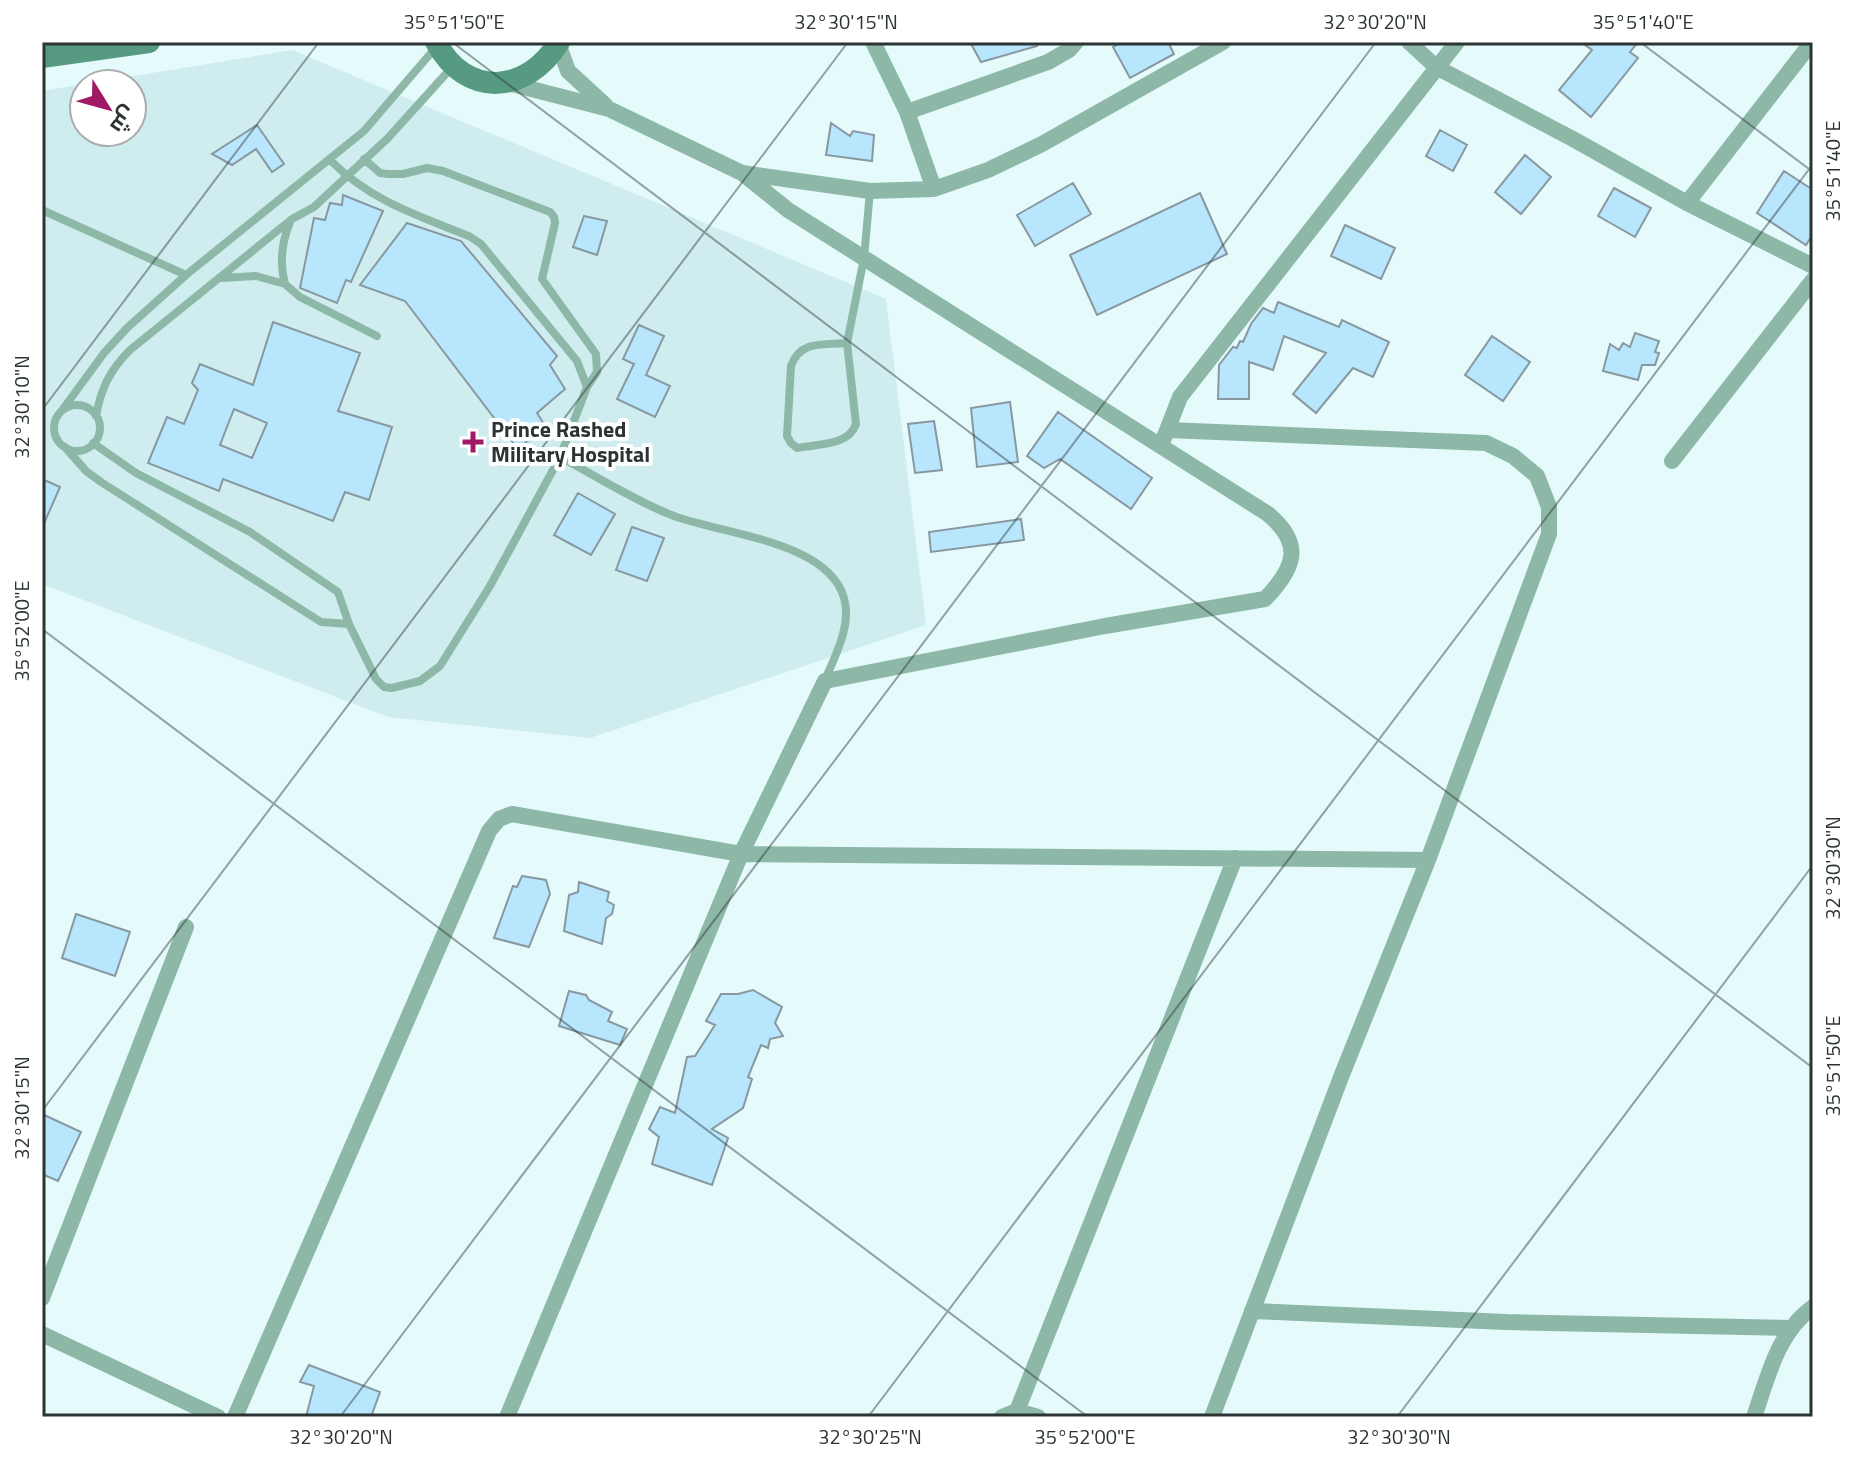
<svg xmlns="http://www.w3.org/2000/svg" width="1855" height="1459" viewBox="0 0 1855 1459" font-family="'Titillium Web',Cairo,sans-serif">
<rect width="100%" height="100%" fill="#e5fafa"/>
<!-- built -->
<path fill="#cfedee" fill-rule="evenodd" d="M292 50 886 299 926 625 590 738 388 717 42 584V91ZM84 84H132V132H84Z"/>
<!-- building -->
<path fill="#b8e6fd" stroke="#8898a1" stroke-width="2" fill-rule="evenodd" d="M970 42H1036L1037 46 981 62Z
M1122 42H1168L1174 54 1130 78 1113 47Z
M1581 42H1638L1630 52 1638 58 1591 117 1559 90 1592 50Z
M831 123 850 136 853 131 874 135 872 161 826 155Z
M257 125 284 164 272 172 256 149 232 165 212 154Z
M1440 130 1467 145 1453 171 1426 156Z
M1525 155 1551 177 1521 214 1495 192Z
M1784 171 1813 190V234L1806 245 1757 213Z
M1073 183 1091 214 1035 246 1017 215Z
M1614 188 1651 208 1635 237 1598 216Z
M1200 193 1227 254 1097 315 1070 255Z
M343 195 383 211 351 282 346 280 337 303 300 288 314 218 325 220 330 203 342 205Z
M584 216 607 221 597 255 573 247Z
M407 223 461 241 557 356 550 365 565 389 537 413 547 429 517 448 405 301 360 285Z
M1345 225 1395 248 1381 279 1331 256Z
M1278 302 1339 327 1342 320 1389 342 1373 377 1353 368 1316 413 1293 394 1326 353 1284 336 1273 370 1249 362V399H1218L1219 365 1233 347 1237 348 1240 341 1243 342 1251 324 1263 308 1274 313Z
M273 322 360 353 338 411 392 427 369 500 345 492 333 521 223 479 219 491 148 463 167 417 184 424 198 390 192 383 200 364 253 385ZM234 409 267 423 252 458 220 445Z
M639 325 664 336 646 375 670 386 655 417 617 399 634 364 623 359Z
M1635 333 1659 341 1655 352 1659 353 1655 365H1642L1638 380 1603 371 1610 344 1619 350 1623 343 1630 347Z
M1492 336 1530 362 1503 401 1465 375Z
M1010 402 1018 462 977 467 971 408Z
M1058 412 1152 478 1131 509 1060 459 1044 468 1027 456Z
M934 421 942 470 915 473 908 424Z
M42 479 60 487 42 528Z
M578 493 615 514 591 555 554 535Z
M1021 519 1024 540 931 552 929 532Z
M632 527 664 538 647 581 616 570Z
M522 876 546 880 550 894 529 947 494 938 513 886 517 887Z
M579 882 609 892 607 901 614 905 612 914 606 918 602 944 564 931 569 895 578 892Z
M76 914 130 932 115 976 62 958Z
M753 990 782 1007 775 1023 783 1036 770 1039 768 1048 761 1045 748 1077 752 1079 743 1108 712 1129 728 1138 712 1185 652 1164 659 1137 649 1129 660 1107 675 1113 687 1057 695 1056 715 1025 706 1021 721 994H738Z
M569 991 586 995 589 1000 612 1012 608 1021 627 1029 620 1045 559 1026Z
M42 1114 81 1132 58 1181 42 1174Z
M309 1365 380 1392 371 1417H306L314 1386 300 1382Z"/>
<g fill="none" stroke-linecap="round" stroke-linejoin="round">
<!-- lane -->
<path stroke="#8db8a7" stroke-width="8" d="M330 160C371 201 416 215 469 236L481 244 577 361 587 387
M42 210 186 275
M222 278 256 276 285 284 300 297 377 336
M285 284C279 263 282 242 290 222
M847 343C824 345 800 340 791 366L787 436 791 443 797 448C817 444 849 446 856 424L847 343 864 258 870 191
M54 428a23 23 0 1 1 46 0a23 23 0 1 1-46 0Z
M63 409 104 353 127 328 186 275 364 131 437 46
M96 416C101 388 110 370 130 350L292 219 314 207 388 138 453 66
M93 443 136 473 250 532 338 592 349 624 376 679 384 687 392 688 420 681 440 666 490 586 560 457 587 387 597 372 596 354 542 279 555 223 554 217 550 212 443 171 427 168 403 174H388L380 173 364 159
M65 447 86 471 101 482 321 622 349 624
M560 457C596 476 637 502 674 516 722 534 828 541 844 598 852 625 835 656 825 680"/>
<!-- street -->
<path stroke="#8db8a7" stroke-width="16" d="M873 42 907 112 934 189
M1409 42 1436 67 1573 139 1687 203 1813 266
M558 43 568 71 605 105
M508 83 609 109 742 173 870 191 934 189 988 170 1042 144 1223 42
M907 112 1048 62 1069 50 1076 42
M1687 203 1812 42
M1168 430 1486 443 1513 456 1537 476 1549 507V534L1428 860 1341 1077 1212 1417
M1164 438 1180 397 1457 42
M1672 461 1813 280
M42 1298 186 927
M1252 1311 1506 1322 1790 1328
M42 1334 218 1417
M1017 1411 1235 858
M235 1417 489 831 499 819 512 814 741 854 1428 860
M507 1417 741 854 825 681 1105 626 1265 599C1295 568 1304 544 1268 514L788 210 742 173
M1002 1417 1017 1411 1038 1417
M1754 1417C1768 1377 1777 1333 1813 1307"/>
<!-- secondary -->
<path stroke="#569a81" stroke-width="22" d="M436 42C466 99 527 94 559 42
M42 57 149 42"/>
</g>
<!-- ticks -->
<path fill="none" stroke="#2b3333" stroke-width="2" stroke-opacity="0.45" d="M452 42 1813 1068M1640 42 1813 172M42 410 319 42M42 629 1088 1417M42 1111 848 42M340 1417 1376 42M868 1417 1813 164M1397 1417 1813 865"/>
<!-- markers -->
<path fill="#a01866" stroke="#fff" stroke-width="3" d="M469 430h8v8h8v8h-8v8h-8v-8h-8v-8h8z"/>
<g text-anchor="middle" stroke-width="8" stroke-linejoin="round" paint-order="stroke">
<!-- poi labels -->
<g font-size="22" font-weight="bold" fill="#2b3333" stroke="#fff" text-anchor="start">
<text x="491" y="437">Prince Rashed<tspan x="491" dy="25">Military Hospital</tspan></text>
</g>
</g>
<!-- border -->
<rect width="1855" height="1459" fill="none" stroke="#ffffff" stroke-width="88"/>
<!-- north arrow -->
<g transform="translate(108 108) rotate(127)"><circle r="38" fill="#ffffff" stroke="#aaadad" stroke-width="2"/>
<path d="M0-6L14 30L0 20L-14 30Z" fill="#a01866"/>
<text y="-12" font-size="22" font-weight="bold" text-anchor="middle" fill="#2b3333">ش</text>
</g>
<rect x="44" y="44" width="1767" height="1371" fill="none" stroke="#2b3333" stroke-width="3"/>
<g font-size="20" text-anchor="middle" fill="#2b3333">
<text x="454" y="29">35°51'50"E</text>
<text x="846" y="29">32°30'15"N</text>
<text x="1375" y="29">32°30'20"N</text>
<text x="1643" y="29">35°51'40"E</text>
<text transform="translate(1833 171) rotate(-90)" y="7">35°51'40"E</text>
<text transform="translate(22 407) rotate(-90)" y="7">32°30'10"N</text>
<text transform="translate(22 631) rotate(-90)" y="7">35°52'00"E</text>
<text transform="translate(1833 868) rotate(-90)" y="7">32°30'30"N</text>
<text transform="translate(1833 1066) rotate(-90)" y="7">35°51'50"E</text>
<text transform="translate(22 1108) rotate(-90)" y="7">32°30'15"N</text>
<text x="341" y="1444">32°30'20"N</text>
<text x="870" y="1444">32°30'25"N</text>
<text x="1085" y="1444">35°52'00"E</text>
<text x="1399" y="1444">32°30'30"N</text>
</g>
</svg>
